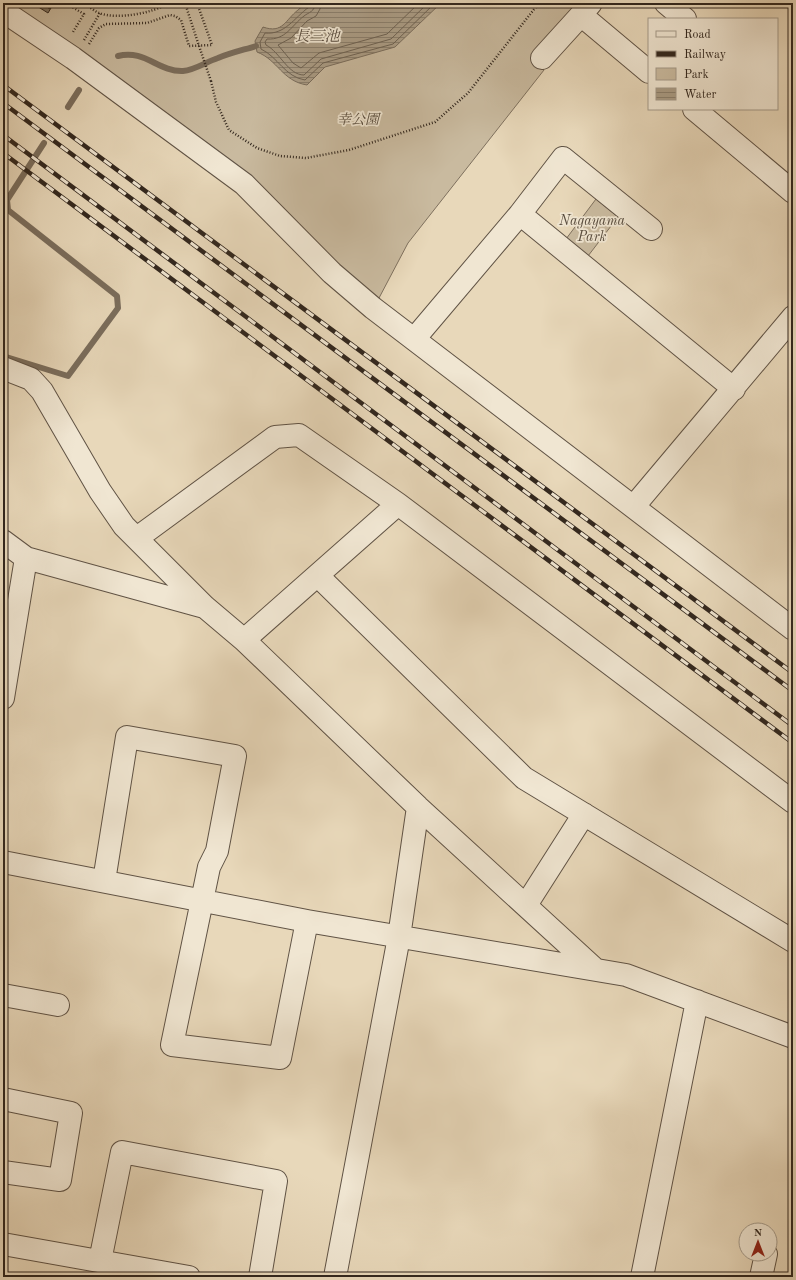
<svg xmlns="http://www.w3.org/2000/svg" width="796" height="1280" viewBox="0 0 796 1280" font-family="'Old Standard TT','Noto Serif JP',serif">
<defs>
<pattern id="water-rules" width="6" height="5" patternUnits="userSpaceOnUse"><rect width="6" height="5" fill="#aa9c85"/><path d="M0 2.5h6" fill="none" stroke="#8b7f6c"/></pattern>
</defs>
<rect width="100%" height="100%" fill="#e8d8ba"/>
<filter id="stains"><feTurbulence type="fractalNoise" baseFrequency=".005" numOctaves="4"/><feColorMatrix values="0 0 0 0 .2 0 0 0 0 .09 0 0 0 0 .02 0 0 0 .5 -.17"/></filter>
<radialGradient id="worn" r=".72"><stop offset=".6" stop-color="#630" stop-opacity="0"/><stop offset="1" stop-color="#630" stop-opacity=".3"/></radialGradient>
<!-- green -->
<path fill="#c9ba9f" stroke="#7e705e" d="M11 3H578L532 56 544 70 408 243 379 298 359 283 314 241 262 186 147 103 65 40Z
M596 199 618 217 588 256 566 239Z"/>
<!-- water -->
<path fill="url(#water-rules)" stroke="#7a6d5c" d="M309 3H441L395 47 325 67 307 85C282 81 278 60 257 52L255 41 263 27C283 34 285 20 298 10 301 7 305 5 309 3Z"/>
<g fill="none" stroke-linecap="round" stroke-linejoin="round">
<!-- shore -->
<path stroke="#6e6252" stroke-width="1" d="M310 3 309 7C294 18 285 35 265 33L260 42 261 49C278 57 285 77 305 80L323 63 393 44 435 3
M315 3C315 12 309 12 304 16 291 26 286 40 267 39L265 42 266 45C280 52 288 75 304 75L321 59 391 39 428 3
M321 3 320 9 316 16 307 21 291 38 278 45 293 63 301 68 319 53 387 34 419 3"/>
<!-- stream -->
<path stroke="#7a6d5c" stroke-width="6" d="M118 56C145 49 158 72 183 71 195 70 206 62 218 58 230 53 243 50 256 46
M68 107 79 90
M3 356 68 376 118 308 117 296 8 210 7 200 44 143"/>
<defs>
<path id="minor" d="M591 3 581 15 649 72
M666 3 685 19
M3 11 73 58 244 184 332 273 373 308 793 629
M542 58 581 15
M694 109 793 192
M520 214 563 158 651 229
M415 338 520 214 734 389
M3 368 31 379 42 391 100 491 124 526 205 607 244 640 418 807 596 970
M634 506 793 317
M137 538 275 437 299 435 398 504 793 802
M3 541 26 558 204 607
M318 576 524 778 793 941
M244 640 398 504
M3 698 26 558
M3 862 307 921 626 975 793 1037
M104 881 127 737 235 756 217 851 209 867 172 1045 280 1058 307 921
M526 905 584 814
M3 995 58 1005
M3 1099 71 1113 60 1180 3 1172
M3 1244 189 1277
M100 1261 122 1152 276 1181 260 1277
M335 1277 399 937 418 807
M642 1277 697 1001
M761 1277 766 1254"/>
</defs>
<!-- minor casing -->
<use href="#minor" stroke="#605345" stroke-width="24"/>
<!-- path -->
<path stroke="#32271e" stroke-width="2.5" stroke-dasharray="1 2" stroke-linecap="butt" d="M65 3 84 14 73 32
M83 3C89 6 94 11 99 13 118 20 153 13 169 3
M185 3 199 46
M84 40 100 13
M89 44 99 28 106 24 147 23 170 15 175 16 181 20 189 46 212 45 197 3
M211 81 216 102 229 130 257 148 280 156 306 158 349 150 435 122 468 93 539 3"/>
<!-- minor -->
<use href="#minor" stroke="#f0e6d2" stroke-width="22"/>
<defs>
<path id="rail" d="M3 85 793 673
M3 103 793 691
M3 135 793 726
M3 153 793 743"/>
</defs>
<!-- rail casing -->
<use href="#rail" stroke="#32271e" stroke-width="4.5"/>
<!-- rail -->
<use href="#rail" stroke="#f0e6d2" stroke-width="3" stroke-dasharray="9" stroke-linecap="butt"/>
<!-- path-bridge -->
<path stroke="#32271e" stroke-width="2.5" stroke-dasharray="1 2" stroke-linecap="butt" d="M199 46 211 81"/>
</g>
<!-- wall -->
<path fill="#7d715f" stroke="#32271e" d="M32 3H54L48 13Z"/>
<!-- building -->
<path fill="#91836f" stroke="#32271e" d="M40 3H54L50 9Z"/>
<g text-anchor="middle" stroke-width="3.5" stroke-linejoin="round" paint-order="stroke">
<!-- park labels -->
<g font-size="14" font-style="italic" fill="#584c3e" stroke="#f0e6d2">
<text x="358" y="124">幸公園</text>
<text x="592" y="225">Nagayama<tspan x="592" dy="16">Park</tspan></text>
</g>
<!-- water labels -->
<g font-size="15" font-style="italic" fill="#564a3d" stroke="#f0e6d2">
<text x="317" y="41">長三池</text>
</g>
</g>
<!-- margin -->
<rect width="796" height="1280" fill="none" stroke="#e8d8ba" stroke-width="16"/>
<rect x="4" y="4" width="788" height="1272" fill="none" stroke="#32271e" stroke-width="2"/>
<rect x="8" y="8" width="780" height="1264" fill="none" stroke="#32271e"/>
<!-- legend -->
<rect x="648" y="18" width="130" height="92" fill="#f0e6d2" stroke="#a49a8a"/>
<rect x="656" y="31" width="20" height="6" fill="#f0e6d2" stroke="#a49a8a"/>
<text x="684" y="38" font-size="12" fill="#32271e">Road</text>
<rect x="656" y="51" width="20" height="6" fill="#32271e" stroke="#a49a8a"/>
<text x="684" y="58" font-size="12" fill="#32271e">Railway</text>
<rect x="656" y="68" width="20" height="12" fill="#c9ba9f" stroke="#a49a8a"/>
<text x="684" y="78" font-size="12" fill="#32271e">Park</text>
<rect x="656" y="88" width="20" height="12" fill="url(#water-rules)" stroke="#a49a8a"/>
<text x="684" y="98" font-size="12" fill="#32271e">Water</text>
<!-- north arrow -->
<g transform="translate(758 1242)"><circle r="19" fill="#f0e6d2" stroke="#a49a8a"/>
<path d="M0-3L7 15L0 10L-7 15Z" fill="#8f2418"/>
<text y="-6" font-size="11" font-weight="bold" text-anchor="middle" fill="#32271e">N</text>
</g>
<rect width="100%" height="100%" filter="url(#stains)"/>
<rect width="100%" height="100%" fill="url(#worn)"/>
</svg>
